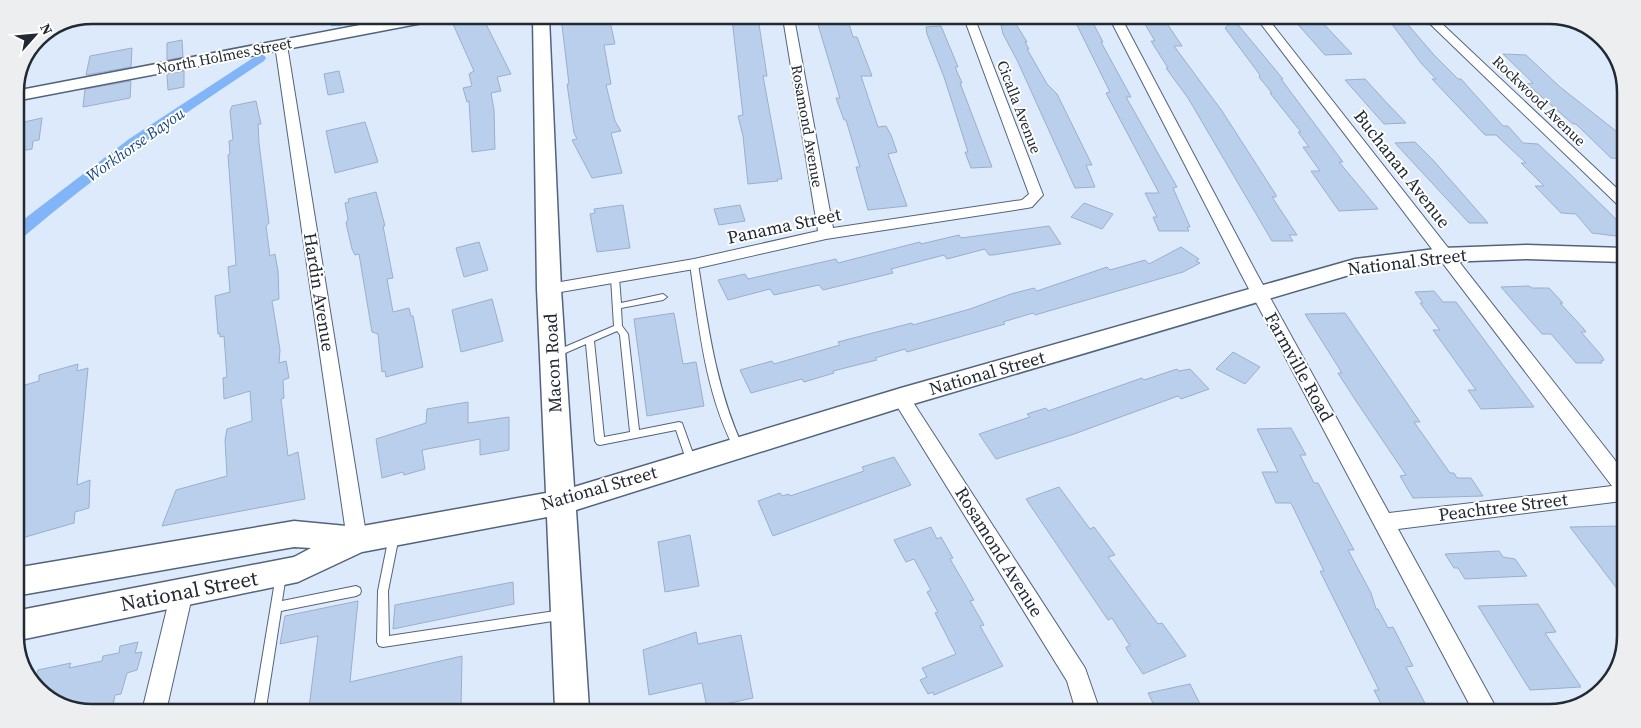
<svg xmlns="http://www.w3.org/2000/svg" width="1641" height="728" viewBox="0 0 1641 728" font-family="'Source Serif 4',serif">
<rect width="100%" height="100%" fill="#ddeafc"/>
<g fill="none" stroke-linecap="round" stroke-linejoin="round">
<!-- canal -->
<path fill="#82b5f8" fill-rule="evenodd" d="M339 16H354L341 26H331L330 23Z
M259 54 264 55 266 58 264 61C180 116 98 173 21 239L15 240V226L129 139Z"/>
</g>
<!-- building -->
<path fill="#bacfeb" stroke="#9aafca" d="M561 17H609L615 44 604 45 611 84 606 85 615 121 621 131 611 133 622 173 592 178 572 140 577 139 574 133 567 84H569Z
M483 18 511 74 497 77 501 91 491 93 494 110 495 149 472 152 469 101 467 102 463 88 472 86 469 74 474 71 453 24Z
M758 18 767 76H763L782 179H777L778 181 748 184 743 136 738 116 743 115 732 19Z
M816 18H839L841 25 849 24 853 37H857L872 76H861L878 127 886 126 891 135 897 152 888 154 907 206 868 210 856 167H860L846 120H844L836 98H840Z
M1142 19H1164L1182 46H1174L1222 111 1276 195V197H1272L1297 235H1289L1293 241H1272L1188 98 1166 68H1168L1151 41H1155Z
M1234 20 1283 79H1281L1343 162H1339L1378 209 1339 211 1311 171H1320L1303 147H1309L1298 132H1301L1270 93H1272L1259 77 1260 75 1225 28Z
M1294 20H1320L1352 54 1325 55Z
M1394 20H1404L1434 55 1458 79H1461L1503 126H1508L1523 143 1538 144 1571 175 1624 227V237L1592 233 1576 214 1561 213 1535 186H1544L1521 163H1526L1496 135H1485L1432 79H1436L1421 63 1391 23Z
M1076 23H1093L1103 42H1101L1131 97H1126L1177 187 1173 188 1190 227H1187L1189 231H1159L1153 217H1157L1145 193H1159L1106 93 1110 92Z
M1016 24 1027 42H1025L1029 49H1027L1047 84 1057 94 1092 165H1086L1095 187 1075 188 1017 60 1003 34 1001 25Z
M941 26 958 67H955L962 83H960L992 167 971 168 965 152H968L944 77 927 34 926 27Z
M182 40 183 57 167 60V43Z
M132 48 131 67 86 75 90 56Z
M1503 54 1526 55 1560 87 1616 131 1625 140V159L1611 158 1576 124H1573L1527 84 1533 83Z
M184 71V87L168 90 167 74Z
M339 71 344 92 328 95 324 74Z
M1365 79 1386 102 1406 123 1384 124 1345 80Z
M131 81 130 98 83 107 85 89Z
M256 101 261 124H258L259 143 269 223 266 226 270 256 275 254 278 271 279 299 272 301 280 350 279 363 286 361 289 378 283 380 284 398 281 399 288 456 298 452 305 499 162 526 176 490 227 476 225 440 227 429 252 421 250 391 224 399 223 378 227 377 224 336 220 337V333L218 334 215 296 230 292 228 267 236 265 228 155 230 154 229 141 233 140 230 111 232 106Z
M42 118 39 140 33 141 32 149 15 152V124Z
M365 122 378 162 335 173 326 131Z
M1415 142 1433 160 1488 223H1469L1395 143Z
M376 192 385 226H383L393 278 387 279 393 312 409 308 411 316H413L423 367 386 377 385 371 382 372 378 334 372 332 359 254 355 255 352 249 346 223 348 219 345 203 349 202 348 199Z
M1084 203 1113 214 1102 229 1071 217Z
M623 205 630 248 597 252 590 214 595 213 594 209Z
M740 205 745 221 719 225 714 209Z
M1049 226 1061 244 993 255H989L985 249 947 259 944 255 891 269 893 273 823 290 819 285 774 295 770 289 728 300 718 280 745 274 748 279 836 259 838 263 920 242 921 244 959 235 961 238Z
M479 242 488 270 464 277 456 248Z
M1181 247 1199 259 1196 261 1200 263 1183 272 1035 315 1033 313 1003 322 1005 324 907 352 905 349 875 358 877 360 833 371 834 373 804 382 802 379 751 393 740 370 772 361 774 364 840 345 838 342 865 335 912 323 913 325 970 309 1011 294 1034 288 1037 291 1107 267 1110 270 1145 260 1149 264Z
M1529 286 1532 288H1549L1563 303H1560L1583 328 1586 332H1581L1601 355 1604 360 1601 361 1602 363H1576L1551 334H1542L1501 287Z
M1434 291 1443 302H1456L1534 407 1481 409 1468 390H1476L1433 330H1440L1420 303H1423L1415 292Z
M492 299 503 341 461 352 452 310Z
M674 313 683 364 696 362 704 406 647 416 634 319Z
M1345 313 1420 422H1414L1450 473H1454L1457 478H1471L1483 496 1413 498 1400 476 1406 475 1356 401 1338 373H1342L1305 314Z
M1233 352 1260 367 1245 384 1216 369Z
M78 364 77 371 88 368 77 485 90 480 89 508 75 512 74 523 15 540V445L25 385 39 381V375Z
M1177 369 1179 371 1190 369 1209 389 1181 399 1178 396 1074 434 996 459 979 434 1030 417 1027 414 1046 408 1048 411 1142 378 1144 380Z
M468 402V423L509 417V450L480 455V439L422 450 425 469 404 475 403 472 382 478 376 439 426 423 427 409Z
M1291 428 1306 455H1300L1314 483H1318L1354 550H1348L1371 593 1376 609H1378L1388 628 1393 627 1413 666 1406 667 1430 713 1385 712 1374 690H1379L1320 571H1324L1291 503H1276L1262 472H1278L1257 429Z
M894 457 911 485 773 536 758 501 780 493 782 496 789 494 790 496 864 471 862 467Z
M1059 487 1090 529 1094 527 1115 555 1108 557 1158 624 1162 623 1186 656 1143 674 1127 650 1126 647 1130 646 1112 618 1108 620 1026 499Z
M1621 526V594L1570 527Z
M931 527 937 539 941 537 953 558 950 559 974 600 970 601 984 625 980 626 1003 666 934 695 933 692 928 694 920 680 927 677 922 668 956 654 935 613 938 612 927 592 931 590 914 559 906 562 894 540Z
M690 535 699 586 665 592 658 542Z
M1499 551 1503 557 1515 559 1527 576 1465 579 1458 568H1454L1445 554Z
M513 582 514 604 393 629 395 605Z
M358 601 350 682 462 656 461 709 309 708 318 636 280 644 285 616Z
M1538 604 1556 632 1545 633 1581 687 1530 690 1478 606Z
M696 632 698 644 741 635 753 698 707 708 702 683 649 695 643 650Z
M138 642 135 653 142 652 137 670 127 673 121 694 115 695 113 705 62 707 33 683 38 670 71 663 69 668 102 661 103 656 119 653 120 646Z
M1190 684 1204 712 1157 711 1148 693Z"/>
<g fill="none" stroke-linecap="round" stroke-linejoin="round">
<defs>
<path id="lane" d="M694 261 698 264C708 326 716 389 743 447L741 450H735C705 393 699 326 690 264Z
M615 275 619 278 621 303 663 294 667 297 663 300 621 308 622 326 628 334 639 430 679 422 682 423 696 462 694 465 691 466 688 465 676 430 600 445 597 444 595 441 586 344 556 357 552 354 553 352 614 326 611 278ZM617 331 620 335 630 432 604 437 594 341Z
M394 532 398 533 399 536 388 591 389 636 562 610 566 611 568 615 566 619 383 647 379 646 377 642 378 591 389 536 390 533Z
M281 570 285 572 286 575 282 601 356 586 360 588 361 591 360 594 356 596 281 611 266 708H254L276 575 277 572Z"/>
<path id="street" d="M783 18H794L833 228 1022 200 1029 194 964 18 975 19 1043 195 1032 207 1027 208 826 239 694 269 549 294 543 293 541 289 543 285 549 284 694 259 818 231Z
M1110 19H1122L1257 274 1389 513 1612 486 1258 20H1269L1622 469V501L1398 529 1499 713H1474L1241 274Z
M1426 20H1438L1625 196V208L1620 207Z
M281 42 287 45 367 540 364 546 357 549 350 546 347 540 275 45Z
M901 391 907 393 1085 668 1100 711H1076L1067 681 892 398 895 393Z
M182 582 190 585 193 592 167 707H143L171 592 174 585Z"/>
<path id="secondary" d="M407 16H441L433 21 15 101V91Z
M533 17H549L561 289 574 487 901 388 1355 259 1443 248 1527 245 1624 248V262L1527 259 1443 262 1356 273 903 407 576 510 589 709H555L547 517 362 552 298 582 15 641V611L294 557 311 548 294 547 15 596V568L294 521 357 527 546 493 537 289Z"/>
</defs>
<!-- lane casing -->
<use href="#lane" stroke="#52647d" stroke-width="2"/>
<!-- street casing -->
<use href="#street" stroke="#52647d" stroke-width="2"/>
<!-- secondary casing -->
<use href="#secondary" stroke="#52647d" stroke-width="3"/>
<!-- lane -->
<use href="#lane" fill="#fff" fill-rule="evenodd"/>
<!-- street -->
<use href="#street" fill="#fff" fill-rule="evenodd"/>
<!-- secondary -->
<use href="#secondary" fill="#fff" fill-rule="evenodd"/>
</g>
<g text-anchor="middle" stroke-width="4" stroke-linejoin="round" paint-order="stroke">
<!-- far-street labels -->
<g font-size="15" fill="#212933" stroke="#fff">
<text transform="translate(224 56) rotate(-11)" y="5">North Holmes Street</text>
<text transform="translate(1539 101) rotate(44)" y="5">Rockwood Avenue</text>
<text transform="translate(1019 107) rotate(69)" y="5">Cicalla Avenue</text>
<text transform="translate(807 126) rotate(80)" y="5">Rosamond Avenue</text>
</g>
<!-- far-water labels -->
<g font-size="16" font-style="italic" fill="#12447f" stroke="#fff">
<text transform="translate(135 144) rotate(-35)" y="6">Workhorse Bayou</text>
</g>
<!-- street labels -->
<g font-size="18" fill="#212933" stroke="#fff">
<text transform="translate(1402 169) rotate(52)" y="6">Buchanan Avenue</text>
<text transform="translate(784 226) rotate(-12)" y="6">Panama Street</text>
<text transform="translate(1407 262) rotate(-7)" y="6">National Street</text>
<text transform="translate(319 292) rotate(81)" y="6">Hardin Avenue</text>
<text transform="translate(553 363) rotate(-93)" y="6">Macon Road</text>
<text transform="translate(1299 367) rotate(61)" y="6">Farmville Road</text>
<text transform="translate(987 373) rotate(-16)" y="6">National Street</text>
<text transform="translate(599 488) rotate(-16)" y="6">National Street</text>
<text transform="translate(1503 507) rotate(-7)" y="6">Peachtree Street</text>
<text transform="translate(999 552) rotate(58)" y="6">Rosamond Avenue</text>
</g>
<!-- near-street labels -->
<g font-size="21" fill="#212933" stroke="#fff">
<text transform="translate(189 591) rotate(-11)" y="7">National Street</text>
</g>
</g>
<!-- crop -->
<path d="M0 0H1641V728H0ZM92 24H1549A68 68 0 0 1 1617 92V636A68 68 0 0 1 1549 704H92A68 68 0 0 1 24 636V92A68 68 0 0 1 92 24Z" fill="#edeeef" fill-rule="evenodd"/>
<path fill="none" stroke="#212933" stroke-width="2.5" d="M92 24H1549A68 68 0 0 1 1617 92V636A68 68 0 0 1 1549 704H92A68 68 0 0 1 24 636V92A68 68 0 0 1 92 24Z"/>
<!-- north arrow -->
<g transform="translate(35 35) rotate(63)" stroke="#ffffff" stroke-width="4" paint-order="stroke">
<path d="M0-4L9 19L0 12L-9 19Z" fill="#212933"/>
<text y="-8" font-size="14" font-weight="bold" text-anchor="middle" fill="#212933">N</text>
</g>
</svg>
